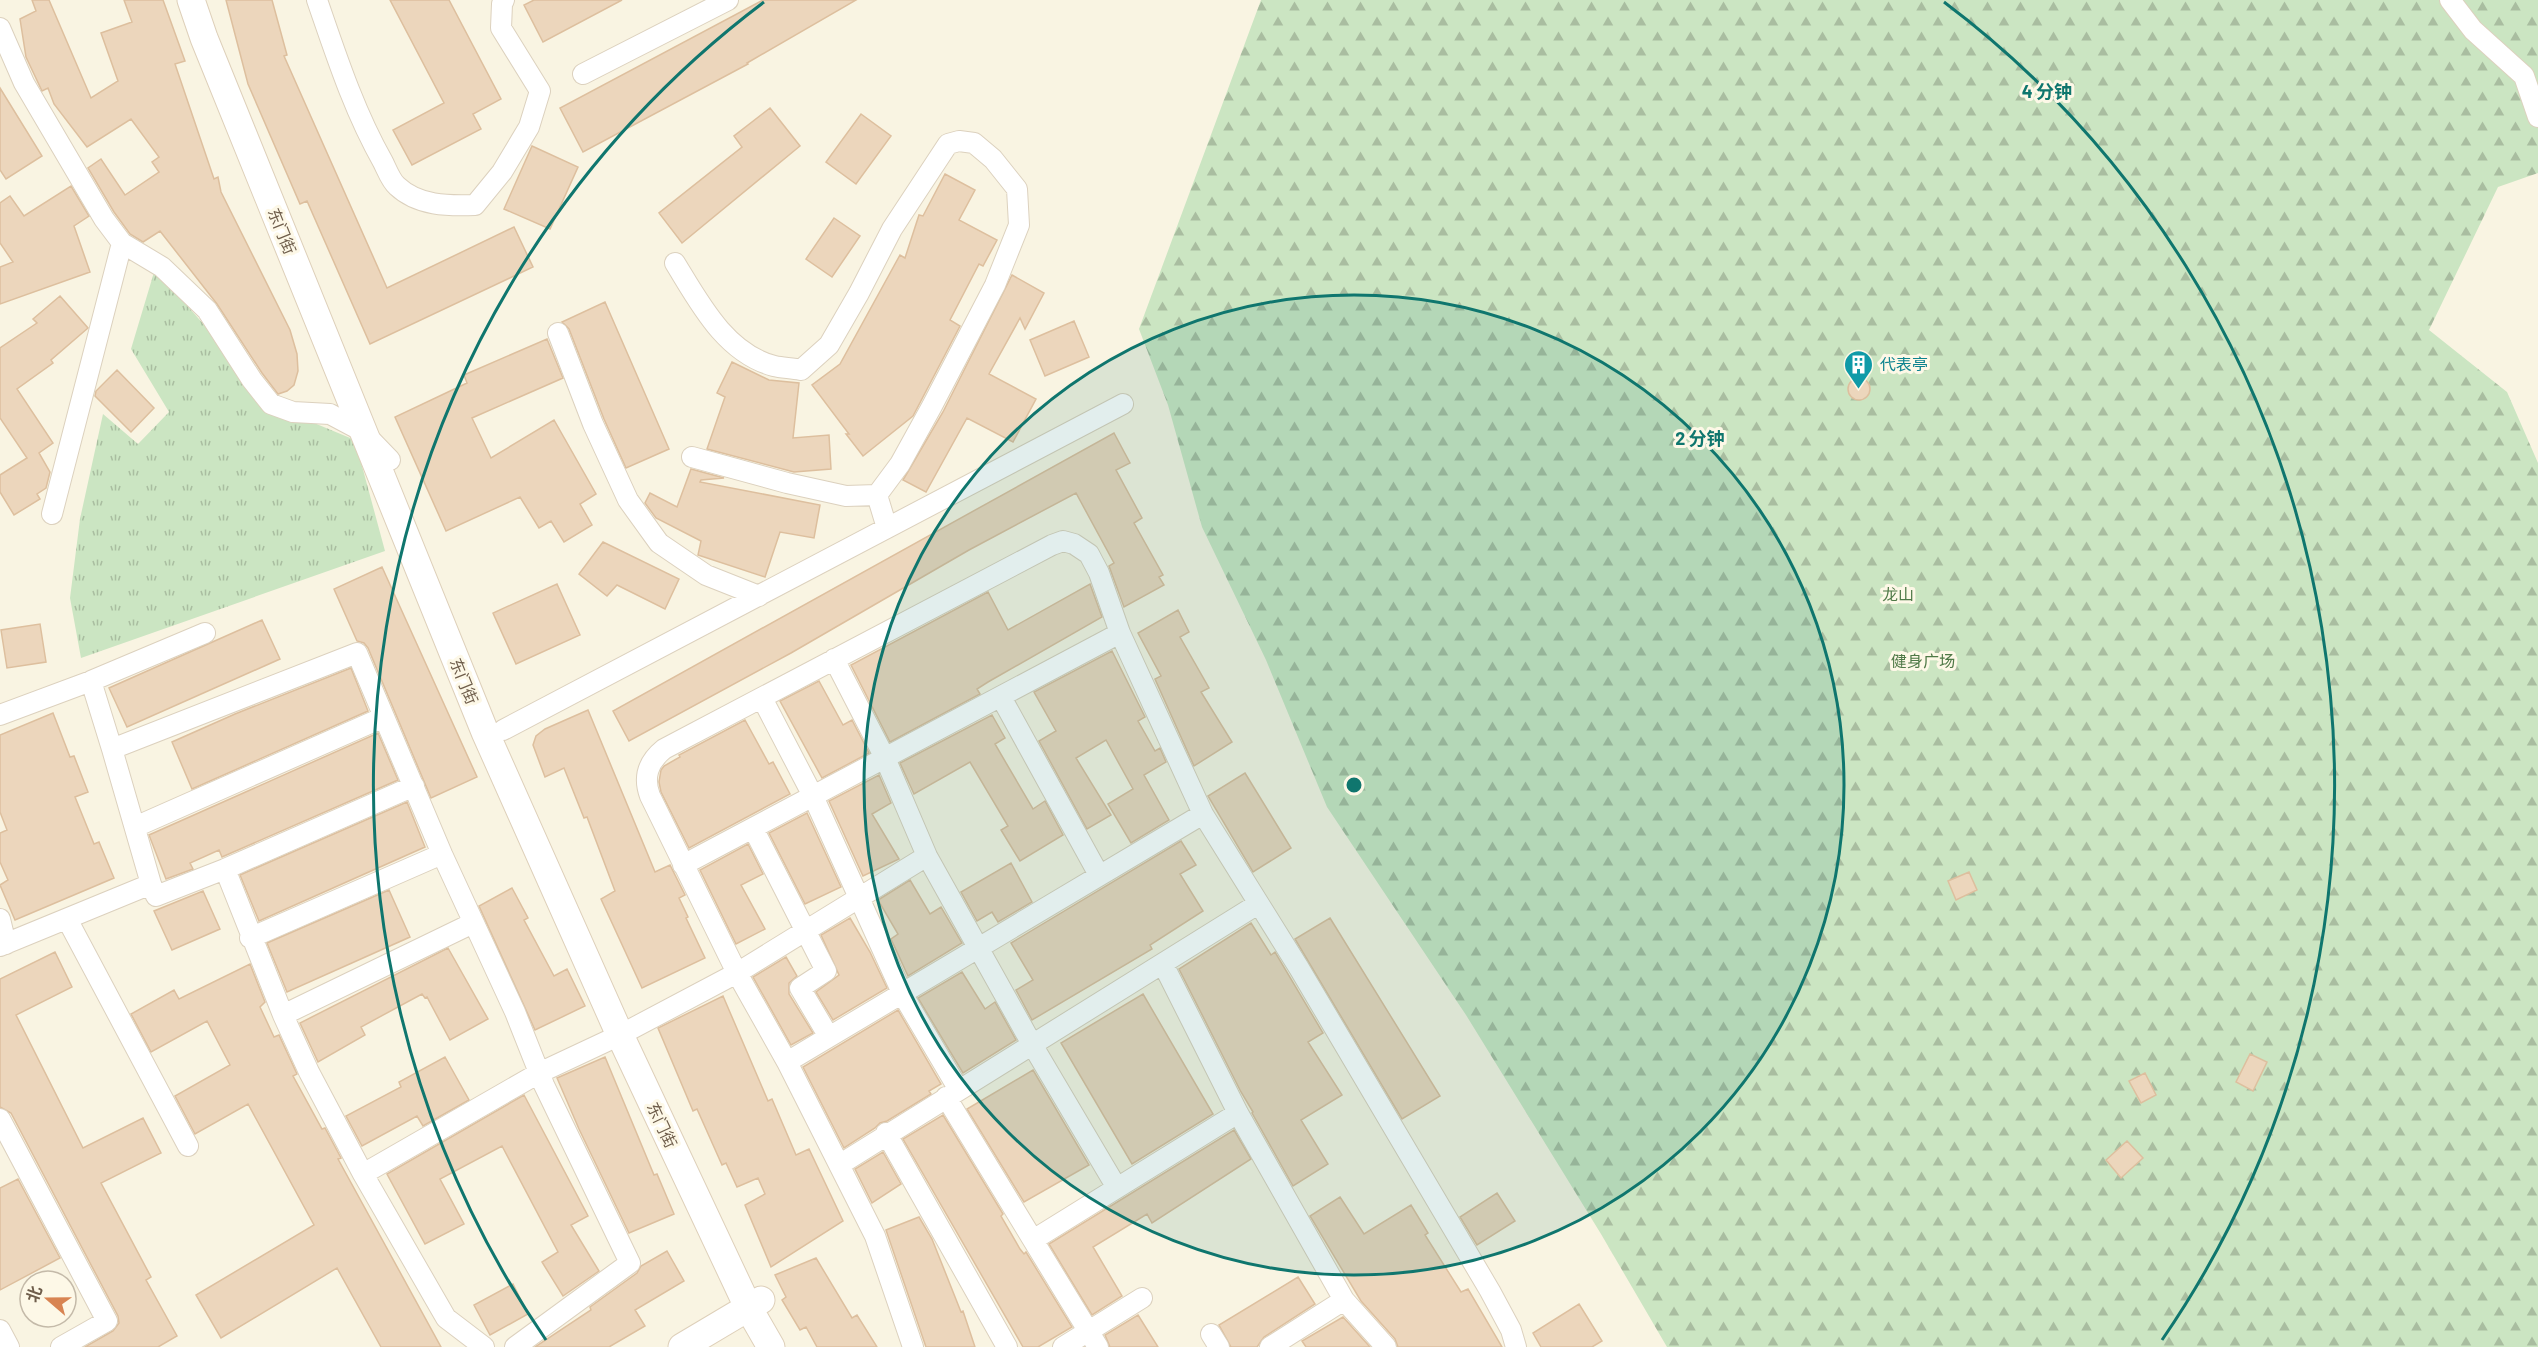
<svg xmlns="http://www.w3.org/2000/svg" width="2538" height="1347" viewBox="0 0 2538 1347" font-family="Barlow,'Noto Sans SC',sans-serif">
<defs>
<pattern id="grass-tufts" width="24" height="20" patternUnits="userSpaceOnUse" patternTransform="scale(1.5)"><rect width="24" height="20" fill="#cbe5c2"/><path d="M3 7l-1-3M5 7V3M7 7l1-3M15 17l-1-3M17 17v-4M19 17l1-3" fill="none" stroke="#a9bda0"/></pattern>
<pattern id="forest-firs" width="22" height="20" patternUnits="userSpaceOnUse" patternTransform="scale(1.5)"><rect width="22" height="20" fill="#cbe5c2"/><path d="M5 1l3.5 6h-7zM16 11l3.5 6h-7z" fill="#a9bda0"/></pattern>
</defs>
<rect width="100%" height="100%" fill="#f9f4e2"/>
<!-- grass -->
<path fill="url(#grass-tufts)" d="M155 269 213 335 254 398 355 440 385 551 81 658 70 598 80 519 103 414 138 444 169 412 131 349Z"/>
<!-- forest -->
<path fill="url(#forest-firs)" d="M1261 0H2538V173L2498 187 2429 330 2507 392 2538 463V1347H1667L1601 1234 1466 1015 1327 807 1266 660 1202 527 1168 405 1139 329Z"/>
<!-- building -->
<path fill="#ecd6bc" stroke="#ddbf9e" stroke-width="1.5" d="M32 0H49L91 98 118 81 101 33 132 22 124 0H163L185 61 175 64 214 179 218 177 221 192 290 330 297 354 298 371 294 385 287 391 278 394 262 373 217 304 160 231 143 242 130 234 114 212 88 168 101 159 125 195 159 172 152 162 159 157 131 119 87 147 54 104 48 88 42 91 26 57 20 19 36 11Z
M226 0H272L287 55 284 56 387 288 514 227 533 267 370 344 307 201 300 204 248 84Z
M390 0H449L501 99 473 114 481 129 412 165 393 130 444 103Z
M534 0H622L543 42 524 5Z
M763 0H856L747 63 748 64 583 152 560 108Z
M0 88 42 156 6 179 0 170Z
M770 108 800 146 682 243 659 213 742 147 734 136Z
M861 114 891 136 856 184 826 162Z
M532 146 578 167 550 229 504 209Z
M945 174 975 190 959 220 997 240 983 266 979 264 950 320 960 326 913 416 863 456 846 434H849L812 385 840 364 900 255 905 258 919 215 923 216Z
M71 186 89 216 74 226 90 272 0 304V267L13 262 0 243V203L10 196 24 216Z
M834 218 860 236 832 277 806 259Z
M1012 275 1044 293 1025 329 1020 318 989 374 1036 399 1013 442 967 418 926 492 903 480 943 412Z
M60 296 88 328 51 360 53 363 17 389 53 443 39 453 50 472 46 488 37 494 40 499 14 515 0 492V475L27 458 0 418V348L37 323 33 319Z
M605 302 669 449 626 468 604 419 569 329 562 322Z
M1074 321 1089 357 1045 376 1030 340Z
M547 339 563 378 472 418 491 458 554 420 596 494 580 504 592 525 564 542 551 521 539 528 520 497 446 531 395 417 467 383 464 375Z
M732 362 769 380 799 383 793 438 829 435 831 469 794 472 707 449 725 397 717 393Z
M117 370 154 408 131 432 95 396 96 391Z
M1848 389a11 11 0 1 1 22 0a11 11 0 1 1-22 0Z
M1114 433 1130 463 1116 470 1142 518 1134 523 1163 575 1159 577 1164 585 1124 607 1109 566 1114 563 1076 493 969 550 791 653 629 741 613 711Z
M691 469 724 478 701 480 700 482 820 505 814 538 780 532 765 577 698 555 701 541 656 518 645 503 650 493 677 507Z
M603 542 679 579 665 609 617 585 607 596 579 574Z
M382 567 477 777 431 798 368 648 364 643 357 641 334 589Z
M557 584 580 635 516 664 493 613Z
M1090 584 1102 617 988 682 977 689 980 694 890 742 851 665 988 592 1008 630Z
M1178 610 1189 632 1180 637 1209 688 1201 692 1232 742 1194 766 1155 679 1161 676 1138 633Z
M262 620 280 659 127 727 109 688Z
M40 624 46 662 7 668 1 630Z
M1112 651 1145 717 1138 721 1155 751 1160 748 1166 762 1144 775 1169 820 1131 843 1108 804 1133 789 1106 740 1076 758 1111 815 1087 829 1039 741 1056 731 1034 692Z
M351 668 368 711 192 789 172 742 235 714Z
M819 681 843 725 852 720 869 753 822 778 780 701Z
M588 710 655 872 670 865 685 895 679 898 688 917 686 918 705 958 642 988 601 899 615 891 587 817 584 818 564 768 545 777 533 745 536 736 545 729Z
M53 713 70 757 74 756 88 792 75 797 94 844 99 842 114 878 15 920 0 885 8 880 0 862V833L7 830 0 812V735Z
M992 715 1005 738 995 744 1033 809 1045 801 1063 835 1020 861 1001 830 1008 826 970 762 914 794 900 763Z
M745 720 769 764 773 762 790 794 689 848 661 792 659 782 661 770 664 766 680 757 679 755Z
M378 733 398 780 222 857 219 850 190 863 193 869 166 879 149 835Z
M1245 773 1291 848 1253 872 1208 796Z
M879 775 891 803 872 814 899 859 863 876 829 801Z
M407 802 425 847 259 921 240 875Z
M807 813 841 887 805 904 769 833Z
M1181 841 1196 865 1180 874 1203 911 1150 945 1152 949 1032 1020 1016 990 1033 980 1011 943Z
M748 844 763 874 741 885 765 929 736 944 700 870Z
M1011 863 1032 902 998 922 992 912 977 921 961 892Z
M1969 872 1977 890 1956 900 1948 881Z
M910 880 930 914 941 907 962 943 908 976 891 939 898 934 878 900Z
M512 888 528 918 524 920 554 976 567 969 585 1006 535 1030 479 906Z
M389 890 410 937 287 992 267 943Z
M203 891 220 929 172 950 154 911Z
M850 918 870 952 887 988 833 1020 816 992 839 975 821 935Z
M1330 918 1440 1096 1402 1119 1295 939Z
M1251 923 1271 955 1275 952 1323 1033 1308 1042 1342 1095 1301 1120 1328 1164 1293 1186 1252 1113 1253 1112 1241 1092 1179 969Z
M448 948 488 1019 450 1040 427 997 425 998 422 994 361 1027 365 1035 318 1062 300 1023Z
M55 952 72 987 16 1015 83 1148 143 1118 161 1153 101 1183 151 1277 146 1280 177 1336 158 1347H85L113 1331 119 1323 118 1316 11 1113 0 1107V979Z
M786 957 797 976 789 983V994L813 1033 791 1045 753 977Z
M250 964 265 1002 260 1007 274 1037 279 1035 297 1074 293 1076 322 1129 325 1128 341 1158 338 1159 441 1347H381L337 1268 221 1338 196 1295 314 1225 248 1104 195 1134 175 1096 230 1065 207 1021 151 1052 131 1014 174 990 179 999Z
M962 972 985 1009 995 1002 1016 1040 963 1073 918 998Z
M1143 994 1213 1114 1132 1164 1061 1043Z
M723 996 768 1101 772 1099 796 1155 809 1149 843 1221 771 1267 745 1205 765 1194 758 1178 737 1187 726 1163 722 1165 697 1109 693 1111 658 1028Z
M898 1010 941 1084 929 1091 931 1094 887 1121 880 1123 875 1128 844 1148 803 1067Z
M2250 1054 2267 1062 2253 1091 2236 1082Z
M445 1057 469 1100 423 1126 417 1116 362 1146 346 1116 401 1087 399 1082Z
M605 1057 654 1175 657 1174 674 1214 629 1233 579 1129 557 1078Z
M1033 1070 1089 1165 1024 1202 967 1109Z
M2145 1073 2156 1095 2141 1103 2129 1081Z
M524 1095 588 1216 571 1225 599 1271 563 1296 542 1262 558 1252 502 1146 440 1179 464 1224 425 1244 387 1174Z
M943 1115 1003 1214 1001 1216 1020 1249 1024 1254 1026 1252 1072 1327 1038 1347H1023L903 1139Z
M1234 1130 1251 1159 1152 1223 1147 1214 1093 1247 1122 1296 1092 1315 1049 1244Z
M2127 1141 2143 1158 2121 1178 2106 1160Z
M883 1152 901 1184 872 1203 855 1169Z
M18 1179 60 1258 0 1290V1188Z
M1497 1193 1515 1221 1477 1245 1460 1217Z
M1340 1197 1364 1234 1411 1205 1428 1233 1425 1235 1461 1292 1468 1289 1502 1347H1398L1395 1339 1361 1301 1310 1216Z
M919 1217 932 1239 961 1312 963 1311 975 1347H926L886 1230Z
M667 1251 684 1281 635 1310 645 1326 609 1347H535L591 1310 590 1307 637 1273 641 1266Z
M816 1258 852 1318 857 1315 877 1347H817L806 1327 800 1330 782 1300 786 1297 775 1275Z
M1298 1277 1315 1304 1264 1337 1257 1347H1231L1219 1325Z
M513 1284 528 1314 490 1335 474 1305Z
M1579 1304 1602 1341 1592 1347H1541L1533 1333Z
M1138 1315 1158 1347H1110L1105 1335Z
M1343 1317 1370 1347H1306L1302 1341Z"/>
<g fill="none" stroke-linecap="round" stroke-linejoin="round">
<defs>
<path id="street" d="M317 0C336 55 354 111 383 162 387 170 391 181 397 186 418 206 448 206 475 205L502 172 529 127 540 91 501 28 502 4 504 0
M2450 0 2473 30 2524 76 2538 117
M0 28 24 83 104 219 122 243 162 267 207 310 252 380 271 404 293 412 330 414 362 431 390 460
M583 74 728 0
M675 263C699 302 725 353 774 366 782 368 792 368 801 370L829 345 859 293 892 229 948 144 959 141 974 143 993 159 1017 189 1019 225 995 285 932 406 900 464 877 495 887 528
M558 333 593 424 628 500 659 543 706 575 759 596
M692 457 787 483 846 496 877 495
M52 514 122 243
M834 659 885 758 927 856 1033 1046 1117 1188
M1001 697 1099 875
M762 698 813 796 903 995 959 1090
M0 715 91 681
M503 730 1123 404
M112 749 91 681 205 633
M135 827 384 717
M753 828 826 971 800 988 829 1037
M683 865 1120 633
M225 869 283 1015 309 1072 363 1174 446 1318 484 1347
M151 884 156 896 225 869 414 786
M0 919 6 944
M67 919 188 1146
M250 938 442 854
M0 946 151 884 112 749 357 653 442 854 515 1012 544 1085 630 1263 515 1347
M1163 964 1238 1113 1344 1300 1386 1347
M283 1015 473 923
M787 1062 1203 814
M946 1097 1098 1347
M0 1119 107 1321 61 1347
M886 1133 1007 1347
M839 1165 1258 904
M363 1174 539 1073 620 1035 737 973 927 856
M1033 1240 1238 1113
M0 1330 9 1347
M1211 1334 1219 1347
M913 1347 875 1236 787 1062 737 973 650 796C643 777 648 762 664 749L1052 545 1063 541 1074 544 1089 554 1099 573 1120 633 1203 814 1299 968 1490 1291 1511 1330 1516 1347
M1063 1347 1142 1298
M1270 1347 1344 1300"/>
<path id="secondary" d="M191 0 204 38 485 732 620 1035 748 1307 771 1347
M682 1347 761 1300"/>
</defs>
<!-- street casing -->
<use href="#street" stroke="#dcd1be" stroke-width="22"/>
<!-- secondary casing -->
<use href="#secondary" stroke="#ded0ba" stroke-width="29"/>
<!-- street -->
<use href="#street" stroke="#fff" stroke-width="20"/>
<!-- secondary -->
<use href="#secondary" stroke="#fff" stroke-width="27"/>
</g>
<!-- distance rings -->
<circle cx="1354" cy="785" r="490" fill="#0f766e" fill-opacity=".12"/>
<g fill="none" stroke="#0f766e" stroke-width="3">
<circle cx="1354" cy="785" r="490"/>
<path d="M546 1340A980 980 0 0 1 764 2M1944 2A980 980 0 0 1 2162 1340"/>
</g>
<!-- icons -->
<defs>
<symbol id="building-pin" viewBox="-11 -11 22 30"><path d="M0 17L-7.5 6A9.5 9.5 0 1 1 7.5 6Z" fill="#0f9aa8" stroke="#fdf8e7"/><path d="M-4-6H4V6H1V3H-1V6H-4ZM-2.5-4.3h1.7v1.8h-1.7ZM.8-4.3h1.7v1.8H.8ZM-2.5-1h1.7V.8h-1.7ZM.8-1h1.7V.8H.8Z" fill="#fff"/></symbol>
</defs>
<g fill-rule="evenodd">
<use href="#building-pin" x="1842" y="348" width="33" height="45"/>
</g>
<g text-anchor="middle" stroke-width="6" stroke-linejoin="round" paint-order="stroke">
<!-- street labels -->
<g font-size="16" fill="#6e5d4b" stroke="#fdf8e7">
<text transform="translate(282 231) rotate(68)" y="6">东门街</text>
<text transform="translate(464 681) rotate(68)" y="6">东门街</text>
<text transform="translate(662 1125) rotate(65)" y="6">东门街</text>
</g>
<!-- culture labels -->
<g font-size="16" fill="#0d838f" stroke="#fdf8e7" text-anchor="start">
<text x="1880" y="370">代表亭</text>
</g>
<!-- park labels -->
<g font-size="16" fill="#4f7947" stroke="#fdf8e7">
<text x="1898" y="600">龙山</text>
<text x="1923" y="667">健身广场</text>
</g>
</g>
<circle cx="1354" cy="785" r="9" fill="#0f766e" stroke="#fdf8e7" stroke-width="3"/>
<g font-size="18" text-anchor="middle" font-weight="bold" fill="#0f766e" stroke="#fdf8e7" stroke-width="6" stroke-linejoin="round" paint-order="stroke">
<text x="2047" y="98">4 分钟</text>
<text x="1700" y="445">2 分钟</text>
</g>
<!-- north arrow -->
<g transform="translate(48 1299) rotate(290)"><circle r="28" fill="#fdf8e7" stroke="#c4baa9" stroke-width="1.5"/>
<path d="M0-4.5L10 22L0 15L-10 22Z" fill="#d88452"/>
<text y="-9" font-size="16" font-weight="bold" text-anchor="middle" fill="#6e5d4b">北</text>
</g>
</svg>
